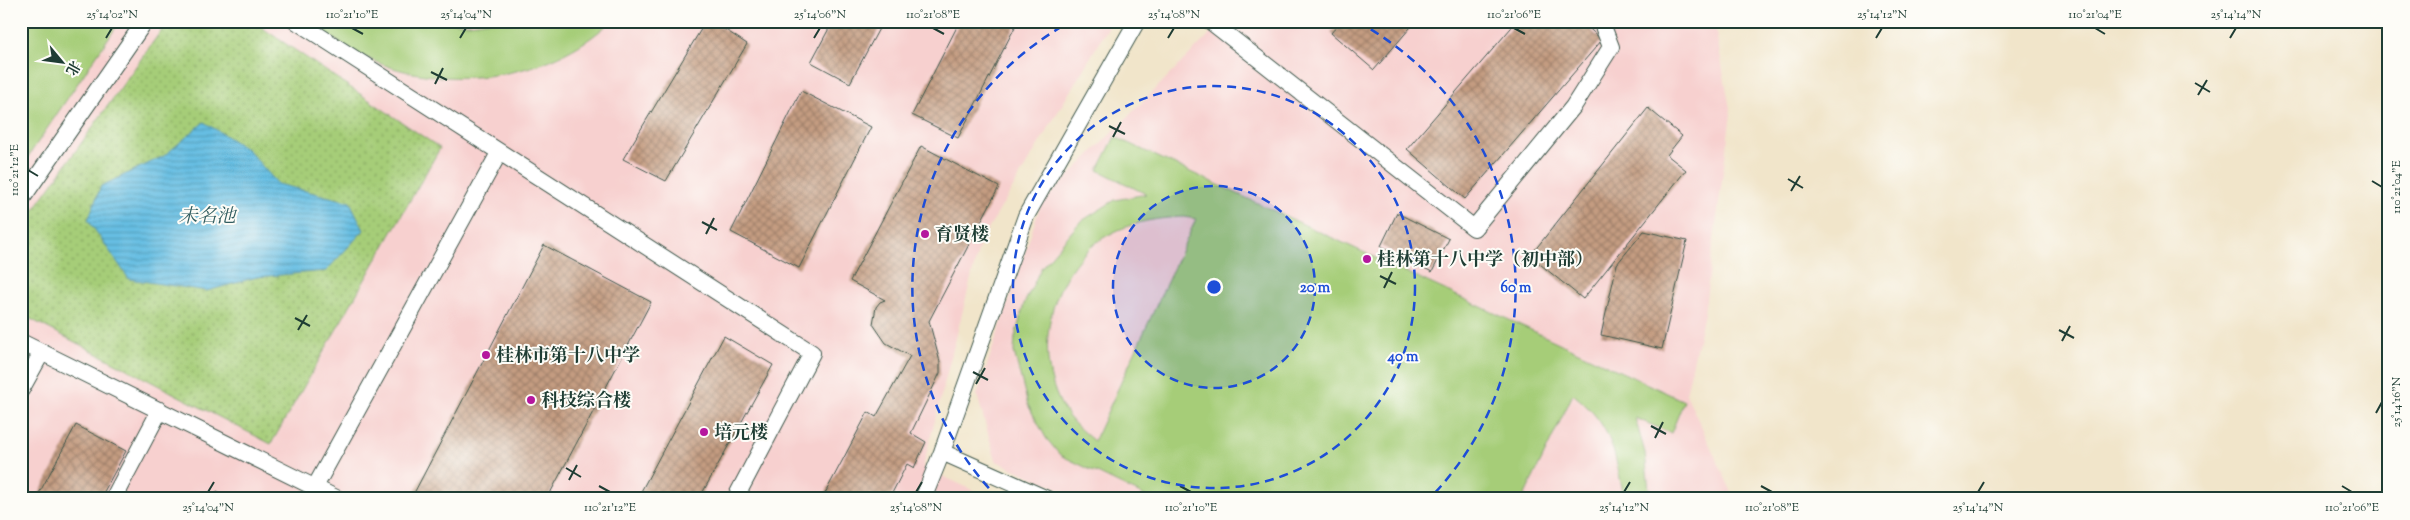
<svg xmlns="http://www.w3.org/2000/svg" width="2410" height="520" viewBox="0 0 2410 520" font-family="'Sorts Mill Goudy','Noto Serif SC',serif">
<defs>
<pattern id="green-dots" width="8" height="8" patternUnits="userSpaceOnUse" patternTransform="scale(1.25)"><rect width="8" height="8" fill="#a6cd78"/><path d="M2 2h.1M6 6h.1" fill="none" stroke="#87a863" stroke-width="1.8" stroke-linecap="round"/></pattern>
<pattern id="water-rules" width="6" height="5" patternUnits="userSpaceOnUse" patternTransform="scale(1.25)"><rect width="6" height="5" fill="#66bee3"/><path d="M0 2.5h6" fill="none" stroke="#539cb9"/></pattern>
<pattern id="building-cross-hatch" width="8" height="8" patternUnits="userSpaceOnUse" patternTransform="scale(1.25)"><rect width="8" height="8" fill="#c49c81"/><path d="M0 0l8 8M0 8l8-8" fill="none" stroke="#9f806a"/></pattern>
</defs>
<rect width="100%" height="100%" fill="#fdfcf7"/>
<filter id="ink" filterUnits="userSpaceOnUse"><feTurbulence type="fractalNoise" baseFrequency=".02" numOctaves="2"/><feDisplacementMap in="SourceGraphic" scale="10" xChannelSelector="R" yChannelSelector="G"/><feConvolveMatrix kernelMatrix="1 2 1 2 8 2 1 2 1" color-interpolation-filters="sRGB"/></filter>
<filter id="wash" filterUnits="userSpaceOnUse"><feTurbulence type="fractalNoise" baseFrequency=".0096" numOctaves="4" result="noise"/><feDisplacementMap in="SourceGraphic" scale="20" xChannelSelector="R" yChannelSelector="G"/><feGaussianBlur stdDeviation="1.12" result="paint"/><feColorMatrix in="noise" values="0 0 0 0 0 0 0 0 0 0 0 0 0 0 0 0 0 1.4 0 .05"/><feComposite in="paint" operator="in"/></filter>
<g filter="url(#wash)">
<rect width="100%" height="100%" fill="#f1e5ca"/>
<!-- built -->
<path fill="#f7d0cf" d="M21 21H1112L980 243 923 467 992 499H21Z
M1223 21H1714L1731 114 1704 313 1686 394 1735 499H1081L996 461 977 395 1041 204Z"/>
<!-- green -->
<path fill="url(#green-dots)" stroke="#628556" d="M168 21H252L440 148 271 444 21 314V228Z"/>
<!-- pitch -->
<path fill="#a6cd78" stroke="#628556" fill-rule="evenodd" d="M21 21H120L21 167Z
M307 21H441L468 24 491 21H611C551 80 444 93 369 59 347 50 327 34 307 21Z
M1115 137 1684 401 1671 433 1635 418 1645 453 1650 499H1622L1623 492C1613 446 1611 425 1573 394L1523 499H1151L1060 455 1046 438 1028 405 1014 352 1015 337 1024 304 1041 268 1080 222 1115 200 1146 194 1098 170ZM1184 217 1196 219 1094 441C1083 432 1070 421 1063 408 1032 354 1049 276 1100 240 1126 223 1154 218 1184 217Z"/>
<!-- water -->
<path fill="url(#water-rules)" stroke="#427e8c" d="M204 122 248 150 278 184 350 202 364 230 326 271 257 277 207 291 129 279 88 220 101 186 164 156Z"/>
<g id="blocks">
<!-- building -->
<path fill="url(#building-cross-hatch)" d="M706 21H712L747 44 666 181 623 159Z
M833 21H883L850 83 811 62Z
M960 21H1018L958 138 912 115Z
M1341 21H1416L1374 70 1331 33Z
M1517 21H1581L1602 40 1465 199 1407 149Z
M801 91 871 127 799 268 731 232Z
M1648 108 1682 136 1667 155 1686 170 1583 299 1530 256Z
M921 146 999 187 929 321 940 362V373L911 433 926 442 914 468 907 464 889 499H822L868 412 876 417 910 356 886 343 873 324 876 307 880 302 885 300 850 281Z
M1397 213 1449 239 1432 272 1381 246Z
M1644 231 1687 241 1662 349 1601 335 1617 264Z
M544 245 651 302 547 499H415L412 497Z
M724 336 773 365 699 499H637Z
M76 425 126 451 100 499H36Z
M217 491 231 499H213Z"/>
</g>
</g>
<g filter="url(#ink)">
<use href="#blocks" fill-opacity="0" stroke="#3e564a" stroke-width="1"/>
<g fill="none" stroke-linecap="round" stroke-linejoin="round">
<defs>
<path id="lane" d="M296 21 812 353 735 499
M1210 21 1474 228 1573 107 1611 47 1601 21
M21 200 145 21
M21 342 338 499
M21 390 42 352
M942 452 1047 499
M315 487 499 153
M113 499 160 410
M923 499 942 452 1026 216 1137 21"/>
</defs>
<!-- lane casing -->
<use href="#lane" stroke="#3e564a" stroke-width="18"/>
<!-- lane -->
<use href="#lane" stroke="#fff" stroke-width="16"/>
</g>
</g>
<!-- ticks -->
<path fill="none" stroke="#1f3d34" stroke-width="2" d="M352 28 363 34M933 28 944 34M1514 28 1525 34M2095 28 2105 34M106 38 112 28M460 38 466 28M814 38 820 28M1168 38 1174 28M1876 38 1882 28M2230 38 2236 28M431 72 447 80M2195 83 2210 92M435 84 443 68M2198 95 2207 80M1109 126 1125 134M1113 137 1121 122M28 170 38 176M1788 179 1803 188M2372 181 2382 187M1791 191 1800 176M702 222 717 230M706 234 714 218M1380 276 1396 284M1384 288 1392 272M295 318 310 326M298 330 307 315M2059 330 2074 338M2062 341 2070 326M973 372 988 380M976 384 985 368M2376 413 2382 402M1651 426 1666 434M1655 438 1663 422M566 468 581 477M569 480 577 465M599 486 610 492M1180 486 1191 492M1761 486 1772 492M2342 486 2352 492M208 492 214 482M916 492 922 482M1624 492 1630 482M1978 492 1984 482"/>
<!-- distance rings -->
<circle cx="1214" cy="287" r="101" fill="#1d4ed8" fill-opacity=".12"/>
<g fill="none" stroke="#1d4ed8" stroke-width="2.5" stroke-dasharray="9 6">
<circle cx="1214" cy="287" r="101"/>
<circle cx="1214" cy="287" r="201"/>
<path d="M999 499A302 302 0 0 1 1070 22M1358 22A302 302 0 0 1 1429 499"/>
</g>
<!-- markers -->
<g fill="#b5179e" stroke="#fdfcf7" stroke-width="2">
<circle cx="925" cy="234" r="5"/>
<circle cx="1367" cy="259" r="5"/>
<circle cx="486" cy="355" r="5"/>
<circle cx="531" cy="400" r="5"/>
<circle cx="704" cy="432" r="5"/>
</g>
<g text-anchor="middle" stroke-width="4" stroke-linejoin="round" paint-order="stroke">
<!-- poi labels -->
<g font-size="18" font-weight="bold" fill="#1f3d34" stroke="#fdfcf7" text-anchor="start">
<text x="935" y="240">育贤楼</text>
<text x="1377" y="265">桂林第十八中学（初中部）</text>
<text x="496" y="361">桂林市第十八中学</text>
<text x="541" y="406">科技综合楼</text>
<text x="714" y="438">培元楼</text>
</g>
<!-- water labels -->
<g font-size="19" font-style="italic" fill="#315d60" stroke="#fdfcf7">
<text x="207" y="222">未名池</text>
</g>
</g>
<circle cx="1214" cy="287" r="8" fill="#1d4ed8" stroke="#fdfcf7" stroke-width="2.5"/>
<g font-size="15" text-anchor="middle" font-weight="bold" fill="#1d4ed8" stroke="#fdfcf7" stroke-width="4" stroke-linejoin="round" paint-order="stroke">
<text x="1315" y="292">20 m</text>
<text x="1516" y="292">60 m</text>
<text x="1403" y="361">40 m</text>
</g>
<!-- margin -->
<rect width="2410" height="520" fill="none" stroke="#fdfcf7" stroke-width="55"/>
<!-- north arrow -->
<g transform="translate(62 62) rotate(119)" stroke="#fdfcf7" stroke-width="4" paint-order="stroke">
<path d="M0-4L9 19L0 12L-9 19Z" fill="#1f3d34"/>
<text y="-8" font-size="14" font-weight="bold" text-anchor="middle" fill="#1f3d34">北</text>
</g>
<rect x="28" y="28" width="2354" height="464" fill="none" stroke="#1f3d34" stroke-width="2"/>
<g font-size="12" text-anchor="middle" fill="#1f3d34">
<text x="112" y="18">25°14'02"N</text>
<text x="352" y="18">110°21'10"E</text>
<text x="466" y="18">25°14'04"N</text>
<text x="820" y="18">25°14'06"N</text>
<text x="933" y="18">110°21'08"E</text>
<text x="1174" y="18">25°14'08"N</text>
<text x="1514" y="18">110°21'06"E</text>
<text x="1882" y="18">25°14'12"N</text>
<text x="2095" y="18">110°21'04"E</text>
<text x="2236" y="18">25°14'14"N</text>
<text transform="translate(14 170) rotate(-90)" y="4">110°21'12"E</text>
<text transform="translate(2396 187) rotate(-90)" y="4">110°21'04"E</text>
<text transform="translate(2396 402) rotate(-90)" y="4">25°14'16"N</text>
<text x="208" y="511">25°14'04"N</text>
<text x="610" y="511">110°21'12"E</text>
<text x="916" y="511">25°14'08"N</text>
<text x="1191" y="511">110°21'10"E</text>
<text x="1624" y="511">25°14'12"N</text>
<text x="1772" y="511">110°21'08"E</text>
<text x="1978" y="511">25°14'14"N</text>
<text x="2352" y="511">110°21'06"E</text>
</g>
</svg>
